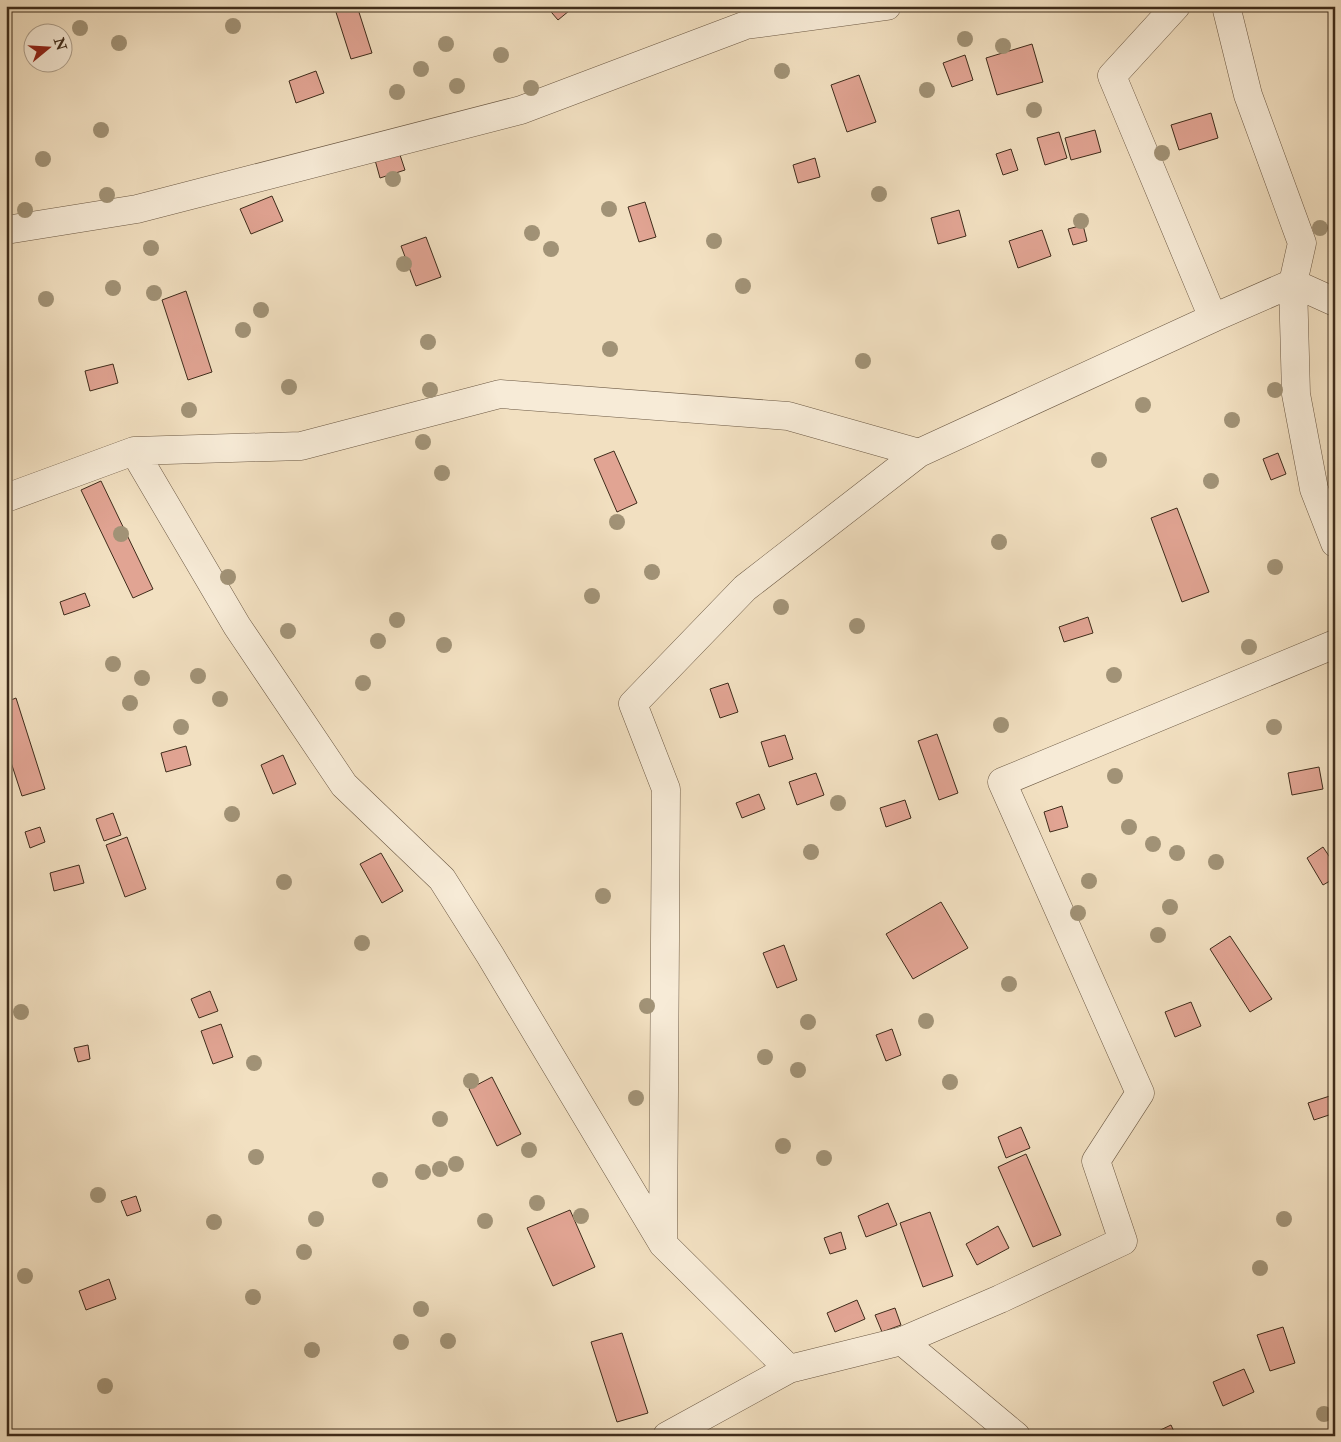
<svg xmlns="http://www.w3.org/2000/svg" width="1341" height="1442" viewBox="0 0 1341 1442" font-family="'IM FELL Double Pica',serif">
<rect width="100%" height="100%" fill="#f2e0c1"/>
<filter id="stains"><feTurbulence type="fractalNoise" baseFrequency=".004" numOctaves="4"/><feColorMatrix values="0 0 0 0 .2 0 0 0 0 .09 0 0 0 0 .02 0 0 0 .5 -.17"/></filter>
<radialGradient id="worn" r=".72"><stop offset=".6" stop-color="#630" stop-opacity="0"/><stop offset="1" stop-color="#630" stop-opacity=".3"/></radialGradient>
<!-- building -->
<path fill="#e1a493" stroke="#3f2c1b" d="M334 6H357L372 53 351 59Z
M546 6H575L558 20Z
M1032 44 1043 82 997 95 986 58Z
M965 55 973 80 952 87 943 63Z
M316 71 324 93 296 103 289 81Z
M859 75 876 122 847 132 831 85Z
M1211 113 1218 138 1179 150 1171 125Z
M1095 130 1101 152 1071 160 1065 138Z
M1059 132 1067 158 1045 165 1037 138Z
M1011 149 1018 170 1003 175 996 154Z
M399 152 405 170 380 178 375 160Z
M815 158 820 177 798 183 793 165Z
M272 196 283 221 251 234 240 209Z
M645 202 656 237 639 242 628 207Z
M959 210 966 236 938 244 931 218Z
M1083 225 1087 241 1073 245 1068 229Z
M1042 230 1051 256 1018 268 1009 241Z
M426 237 441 277 416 286 401 246Z
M186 291 212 372 188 380 162 300Z
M113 364 118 383 90 391 85 371Z
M614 451 637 503 617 512 594 459Z
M1278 453 1286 474 1271 480 1263 459Z
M101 481 153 589 133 598 81 490Z
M1177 508 1209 592 1182 602 1151 518Z
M85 593 90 606 64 615 60 602Z
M1088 617 1093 633 1064 642 1059 627Z
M728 683 738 712 720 718 710 689Z
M16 698 45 789 22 796 6 747V702Z
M937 734 958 793 939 800 918 741Z
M785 735 793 759 769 767 761 742Z
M186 746 191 765 166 772 161 753Z
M283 755 296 784 273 794 261 765Z
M1319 767 1323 789 1292 795 1288 773Z
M816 773 824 795 797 805 789 782Z
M759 794 765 809 742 818 736 803Z
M905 800 911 818 886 827 880 808Z
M1062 806 1068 827 1050 832 1044 812Z
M113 813 121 835 104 841 96 819Z
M40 827 45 842 30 848 25 832Z
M127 837 146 889 125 897 106 845Z
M1323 847 1335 865V878L1323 885 1307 858Z
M381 853 403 891 382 903 360 864Z
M79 865 84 883 54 891 50 873Z
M941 902 968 948 913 979 886 934Z
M1230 936 1272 999 1250 1012 1210 949Z
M784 945 797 980 777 988 763 953Z
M210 991 218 1011 199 1018 191 999Z
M1191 1002 1201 1026 1175 1037 1165 1012Z
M221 1024 233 1057 213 1064 201 1031Z
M892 1029 901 1055 886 1061 876 1035Z
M88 1045 90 1059 78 1062 74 1048Z
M492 1077 521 1134 497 1146 469 1089Z
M1333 1095 1335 1113 1314 1120 1308 1103Z
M1021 1127 1030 1148 1006 1158 998 1137Z
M1026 1154 1061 1235 1033 1247 998 1167Z
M136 1196 141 1211 127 1216 121 1201Z
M888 1203 897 1225 866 1237 858 1216Z
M570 1210 595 1267 553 1286 527 1228Z
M930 1212 953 1276 923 1287 900 1223Z
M998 1226 1009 1248 977 1265 966 1244Z
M841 1232 846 1249 830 1254 824 1238Z
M109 1279 116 1299 86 1310 79 1291Z
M857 1300 865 1319 835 1332 827 1313Z
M895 1308 901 1325 882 1332 875 1315Z
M1283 1327 1295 1363 1270 1371 1257 1335Z
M622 1333 648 1413 617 1422 591 1342Z
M1244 1369 1254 1392 1223 1406 1213 1382Z
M1171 1425 1176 1436H1153L1152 1434Z"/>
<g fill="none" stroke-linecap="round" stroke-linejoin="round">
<defs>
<path id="street" d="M1226 6 1248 95 1302 243 1293 283 1296 394 1314 489 1335 543
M6 230 137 209 521 110 746 25 887 6
M1213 318 1293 283 1335 302
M134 451 237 626 344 785 442 879 490 955 663 1244 789 1369 902 1341 1000 1299 1123 1241 1096 1161 1140 1093 1002 782 1335 644
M6 498 134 451 301 446 500 394 788 416 919 453
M663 1244 666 789 633 704 745 588 919 453 1213 318 1112 76 1176 6
M902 1341 1016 1436
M667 1436 789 1369"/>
</defs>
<!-- street casing -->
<use href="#street" stroke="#6c5944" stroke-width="29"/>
<!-- street -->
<use href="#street" stroke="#f7ebd7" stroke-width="28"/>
</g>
<!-- trees -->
<g fill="#a19276">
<circle cx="233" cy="26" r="8"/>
<circle cx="80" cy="28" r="8"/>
<circle cx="965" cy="39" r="8"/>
<circle cx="119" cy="43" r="8"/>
<circle cx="446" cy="44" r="8"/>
<circle cx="1003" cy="46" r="8"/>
<circle cx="501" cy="55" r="8"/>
<circle cx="421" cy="69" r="8"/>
<circle cx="782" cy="71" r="8"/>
<circle cx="457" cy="86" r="8"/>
<circle cx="531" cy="88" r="8"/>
<circle cx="927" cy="90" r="8"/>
<circle cx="397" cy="92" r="8"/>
<circle cx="1034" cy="110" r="8"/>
<circle cx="101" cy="130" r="8"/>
<circle cx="1162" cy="153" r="8"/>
<circle cx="43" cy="159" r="8"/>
<circle cx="393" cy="179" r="8"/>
<circle cx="879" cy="194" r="8"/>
<circle cx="107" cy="195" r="8"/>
<circle cx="609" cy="209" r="8"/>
<circle cx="25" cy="210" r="8"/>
<circle cx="1081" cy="221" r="8"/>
<circle cx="1320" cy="228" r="8"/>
<circle cx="532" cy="233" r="8"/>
<circle cx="714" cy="241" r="8"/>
<circle cx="151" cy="248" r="8"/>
<circle cx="551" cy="249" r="8"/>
<circle cx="404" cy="264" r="8"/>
<circle cx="743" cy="286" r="8"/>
<circle cx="113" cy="288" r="8"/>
<circle cx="154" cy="293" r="8"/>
<circle cx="46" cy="299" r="8"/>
<circle cx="261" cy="310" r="8"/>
<circle cx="243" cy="330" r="8"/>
<circle cx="428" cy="342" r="8"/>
<circle cx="610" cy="349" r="8"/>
<circle cx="863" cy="361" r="8"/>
<circle cx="289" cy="387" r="8"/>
<circle cx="430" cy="390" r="8"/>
<circle cx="1275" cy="390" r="8"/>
<circle cx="1143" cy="405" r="8"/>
<circle cx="189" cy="410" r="8"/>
<circle cx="1232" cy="420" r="8"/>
<circle cx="423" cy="442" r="8"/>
<circle cx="1099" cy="460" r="8"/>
<circle cx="442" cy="473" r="8"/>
<circle cx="1211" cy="481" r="8"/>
<circle cx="617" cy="522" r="8"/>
<circle cx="121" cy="534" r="8"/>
<circle cx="999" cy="542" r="8"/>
<circle cx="1275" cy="567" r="8"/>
<circle cx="652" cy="572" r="8"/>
<circle cx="228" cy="577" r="8"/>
<circle cx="592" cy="596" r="8"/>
<circle cx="781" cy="607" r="8"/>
<circle cx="397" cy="620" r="8"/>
<circle cx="857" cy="626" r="8"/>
<circle cx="288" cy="631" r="8"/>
<circle cx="378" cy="641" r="8"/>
<circle cx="444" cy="645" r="8"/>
<circle cx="1249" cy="647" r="8"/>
<circle cx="113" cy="664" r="8"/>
<circle cx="1114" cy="675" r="8"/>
<circle cx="198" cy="676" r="8"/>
<circle cx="142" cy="678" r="8"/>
<circle cx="363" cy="683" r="8"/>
<circle cx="220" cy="699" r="8"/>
<circle cx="130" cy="703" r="8"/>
<circle cx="1001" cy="725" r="8"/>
<circle cx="181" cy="727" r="8"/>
<circle cx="1274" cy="727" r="8"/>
<circle cx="1115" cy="776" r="8"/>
<circle cx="838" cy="803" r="8"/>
<circle cx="232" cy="814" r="8"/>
<circle cx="1129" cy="827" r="8"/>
<circle cx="1153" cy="844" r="8"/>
<circle cx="811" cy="852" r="8"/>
<circle cx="1177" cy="853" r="8"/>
<circle cx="1216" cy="862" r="8"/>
<circle cx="1089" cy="881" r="8"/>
<circle cx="284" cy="882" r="8"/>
<circle cx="603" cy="896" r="8"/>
<circle cx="1170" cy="907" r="8"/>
<circle cx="1078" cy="913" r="8"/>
<circle cx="1158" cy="935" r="8"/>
<circle cx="362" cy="943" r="8"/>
<circle cx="1009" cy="984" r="8"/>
<circle cx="647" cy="1006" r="8"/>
<circle cx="21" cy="1012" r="8"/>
<circle cx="926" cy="1021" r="8"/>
<circle cx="808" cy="1022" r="8"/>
<circle cx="765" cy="1057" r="8"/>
<circle cx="254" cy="1063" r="8"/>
<circle cx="798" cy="1070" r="8"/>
<circle cx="471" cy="1081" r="8"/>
<circle cx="950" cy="1082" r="8"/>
<circle cx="636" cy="1098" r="8"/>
<circle cx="440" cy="1119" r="8"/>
<circle cx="783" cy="1146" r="8"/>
<circle cx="529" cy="1150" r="8"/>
<circle cx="256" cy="1157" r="8"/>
<circle cx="824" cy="1158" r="8"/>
<circle cx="456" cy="1164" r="8"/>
<circle cx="440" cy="1169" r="8"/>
<circle cx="423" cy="1172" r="8"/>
<circle cx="380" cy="1180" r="8"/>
<circle cx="98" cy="1195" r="8"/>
<circle cx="537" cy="1203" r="8"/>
<circle cx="581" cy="1216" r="8"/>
<circle cx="316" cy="1219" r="8"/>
<circle cx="1284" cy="1219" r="8"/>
<circle cx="485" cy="1221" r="8"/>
<circle cx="214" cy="1222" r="8"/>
<circle cx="304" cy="1252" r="8"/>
<circle cx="1260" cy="1268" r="8"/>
<circle cx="25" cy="1276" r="8"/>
<circle cx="253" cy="1297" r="8"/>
<circle cx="421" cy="1309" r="8"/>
<circle cx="448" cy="1341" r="8"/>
<circle cx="401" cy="1342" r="8"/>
<circle cx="312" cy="1350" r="8"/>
<circle cx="105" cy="1386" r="8"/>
<circle cx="1324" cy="1414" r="8"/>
</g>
<!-- margin -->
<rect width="1341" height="1442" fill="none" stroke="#f2e0c1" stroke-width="25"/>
<rect x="8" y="8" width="1326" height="1427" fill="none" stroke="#3f2c1b" stroke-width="2.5"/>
<rect x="12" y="12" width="1316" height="1417" fill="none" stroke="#3f2c1b"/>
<!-- north arrow -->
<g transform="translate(48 48) rotate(72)"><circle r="24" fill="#f7ebd7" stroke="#ad9f8c"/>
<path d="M0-4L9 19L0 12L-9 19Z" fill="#8f2418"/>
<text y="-8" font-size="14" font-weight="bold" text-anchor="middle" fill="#3f2c1b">N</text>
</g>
<rect width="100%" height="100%" filter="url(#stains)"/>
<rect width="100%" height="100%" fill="url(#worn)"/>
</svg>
